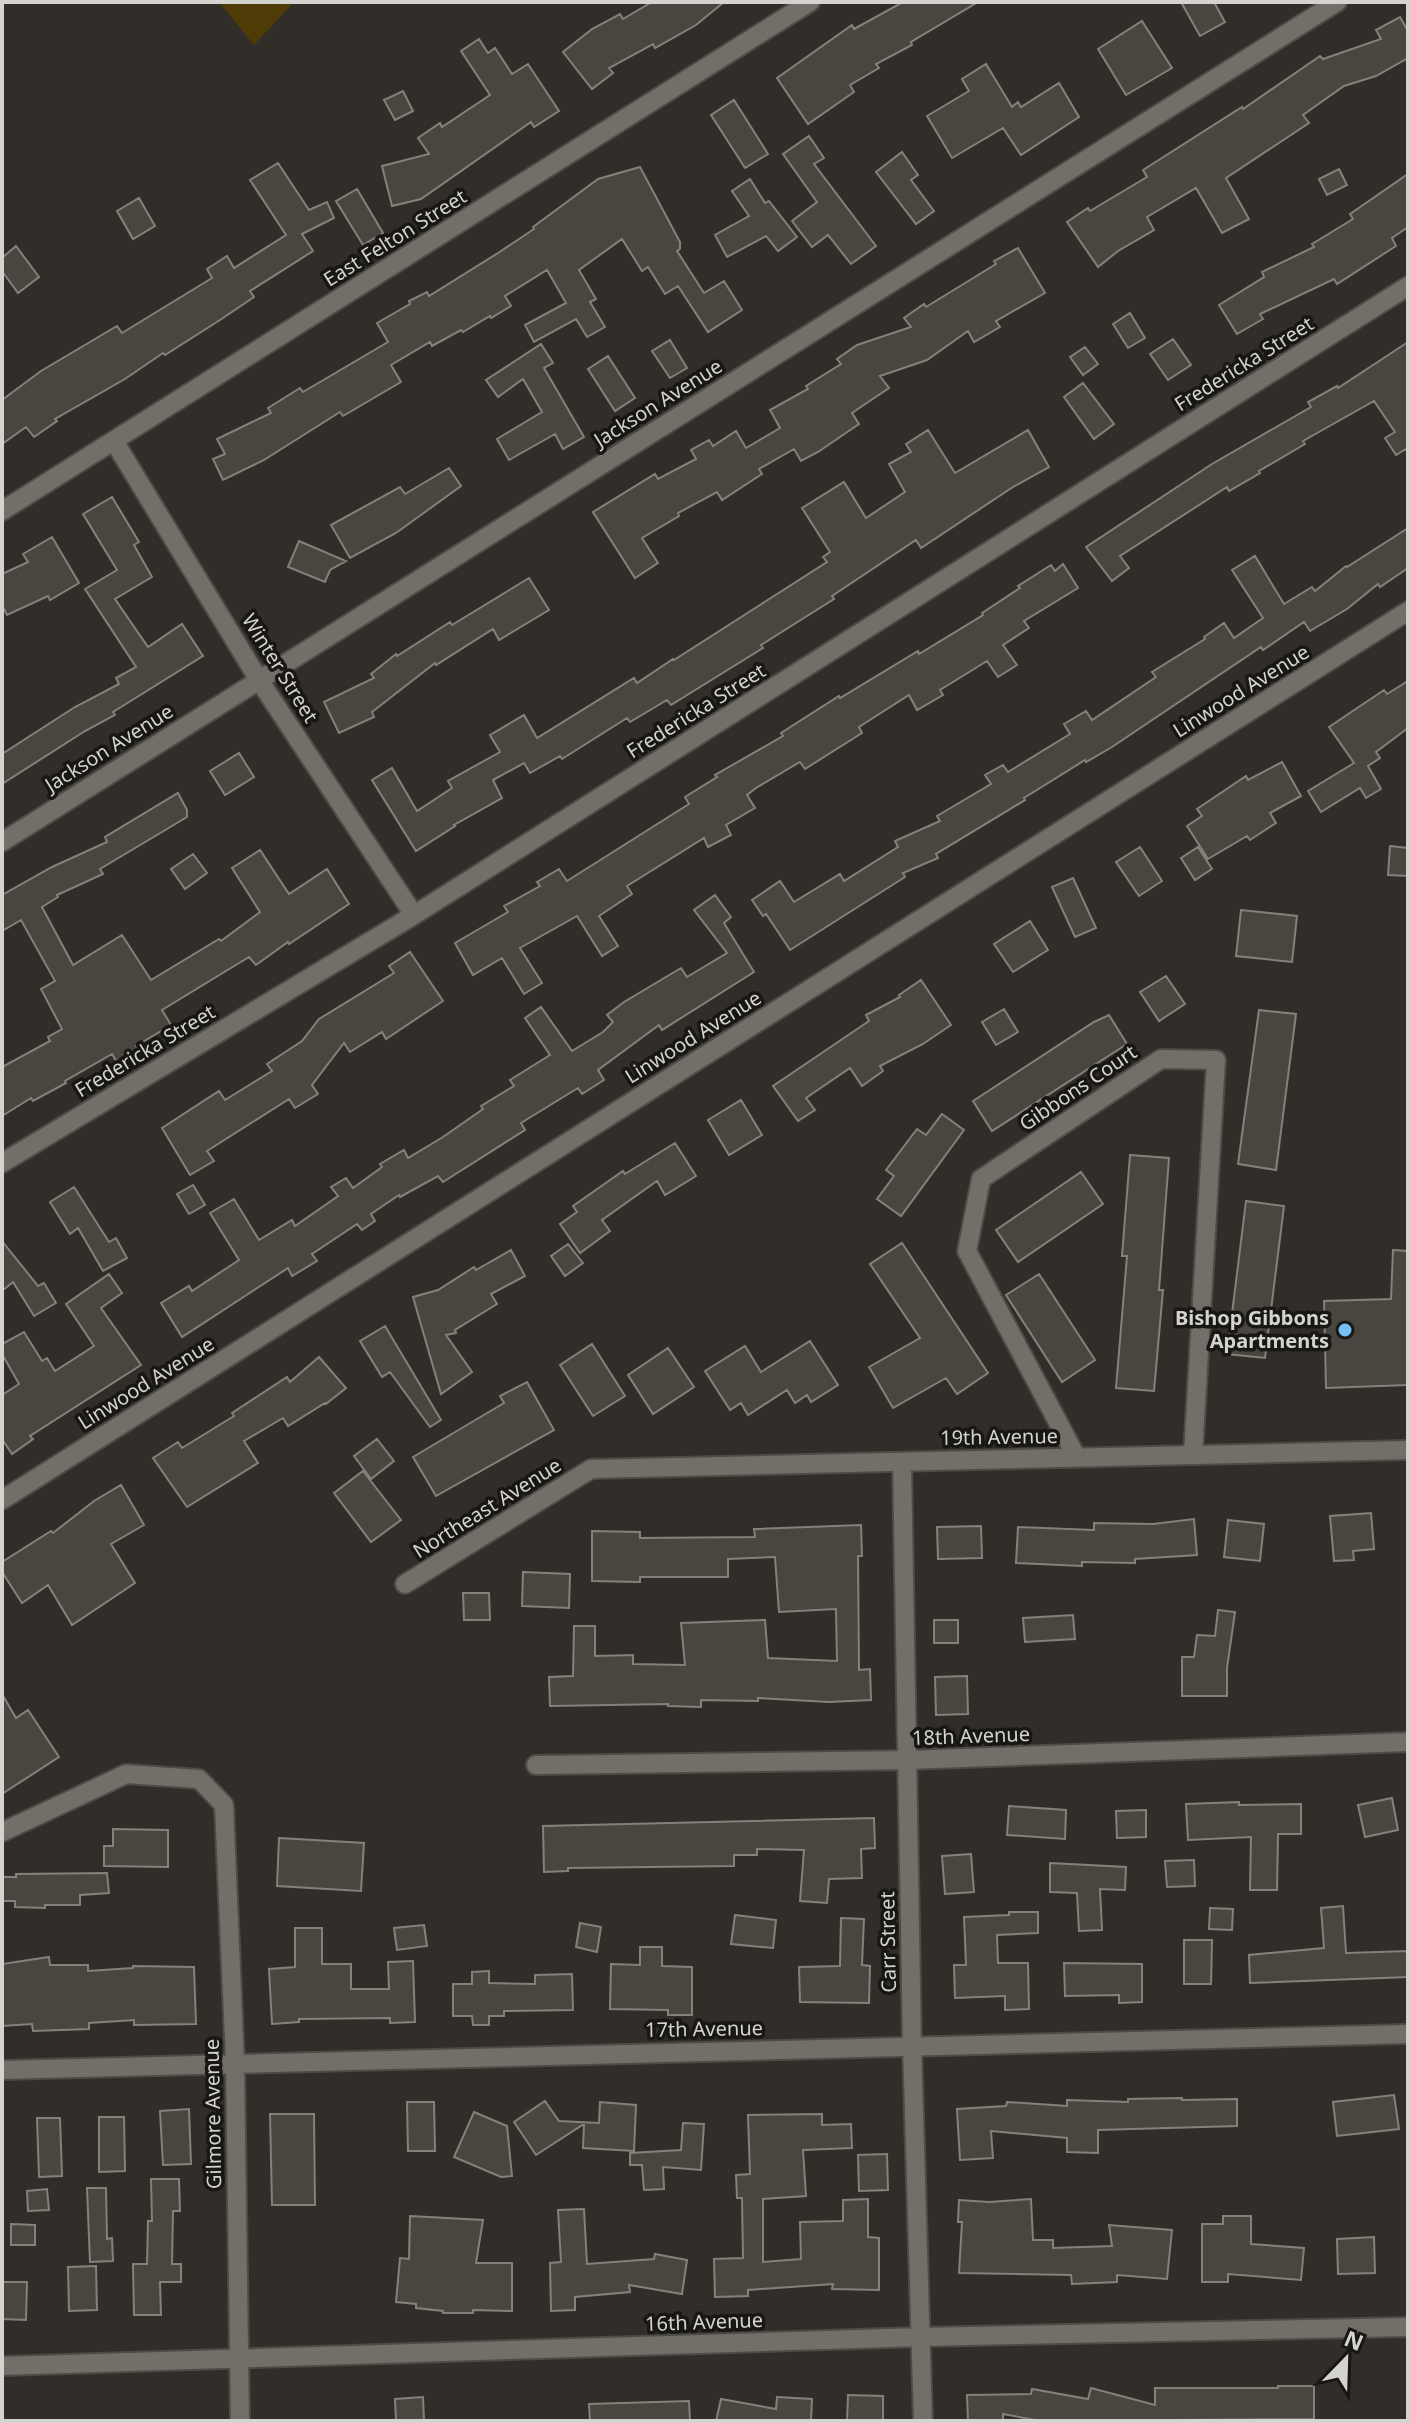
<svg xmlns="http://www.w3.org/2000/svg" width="1410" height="2423" viewBox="0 0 1410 2423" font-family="'Noto Sans',sans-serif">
<rect width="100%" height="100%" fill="#312e29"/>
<!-- green -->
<path fill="#4e3b05" d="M219 2H294L254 45Z"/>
<!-- building -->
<path fill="#494640" stroke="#84817b" stroke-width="2" d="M652 2H724L696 25 655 48 653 44 609 68 613 73 592 89 563 52 592 29 620 14 623 19Z
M903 2H978L911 42 912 45 876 64 879 68 850 85 854 92 808 124 777 78 852 25 854 29Z
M1181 2H1214L1225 22 1200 36Z
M1400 17 1408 31V58L1376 76 1344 86 1303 115 1309 123 1226 178 1249 219 1222 233 1196 188 1147 217 1154 230 1118 251 1098 267 1067 222 1088 208 1090 211 1147 177 1143 170 1242 107 1243 109 1320 56 1323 59 1381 39 1376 30Z
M1142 21 1172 68 1126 95 1098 49Z
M479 39 488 53 495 48 512 74 528 64 559 111 534 127 531 122 421 199 392 206 382 166 429 154 418 138 440 123 442 127 490 95 461 51Z
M986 64 1012 107 1018 102 1021 107 1059 83 1079 117 1021 155 1003 128 952 158 927 116 969 91 962 79Z
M403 91 413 111 395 120 384 100Z
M734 100 768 154 745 168 711 115Z
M809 136 824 158 814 164 876 246 851 264 828 235 812 247 792 221 817 202 783 154Z
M902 152 918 175 911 180 934 211 916 224 876 172Z
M278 163 309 210 327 202 334 218 302 234 313 251 250 291 254 297 220 320 165 355 163 353 125 379 55 419 57 421 34 437 26 427 2 444V400L41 371 117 326 122 333 212 278 207 269 227 256 234 268 286 235 250 180Z
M640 167 680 242V249L677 251 704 293 724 281 742 310 708 332 678 286 665 294 648 267 642 271 622 239 579 270 596 299 590 302 605 327 587 337 576 319 534 342 525 325 566 303 547 270 505 296 511 306 491 318 490 316 463 332 461 330 432 346 430 342 391 365 401 382 343 416 340 412 264 460 223 480 213 459 225 454 217 439 271 413 268 408 300 388 303 392 388 342 377 323 410 304 409 301 427 292 429 296 498 253 534 229 533 227 598 179Z
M1339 169 1347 185 1327 195 1319 179Z
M1408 174V227L1392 238 1396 246 1337 284 1334 279 1260 314 1263 319 1237 334 1219 305 1264 277 1262 272 1314 247 1312 244 1353 219 1350 214Z
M750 179 765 203 769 201 797 237 778 251 766 236 727 257 715 235 749 216 732 191Z
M357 189 383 233 363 245 336 201Z
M139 198 155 226 133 239 117 211Z
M16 246 39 277 18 293 2 271V258Z
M1018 248 1045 293 996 321 1000 327 974 342 968 331 927 360 880 376 889 388 852 413 859 424 818 452 801 461 794 449 759 469 762 474 722 500 717 492 678 513 679 516 642 538 658 563 635 578 593 512 655 474 658 479 696 459 691 450 709 440 713 446 736 431 746 448 780 428 770 410 808 389 806 386 841 364 837 359 857 345 911 327 904 318 924 304 926 307 996 264 994 261Z
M1130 313 1145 338 1128 348 1113 324Z
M1173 339 1191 365 1168 380 1150 354Z
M670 340 687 368 670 378 652 351Z
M1408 342V452L1406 449 1396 455 1385 438 1395 432 1374 401 1303 441 1305 444 1259 471 1260 473 1229 491 1227 487 1120 556 1129 568 1112 581 1086 547 1212 464 1311 407 1308 402 1337 386 1338 388Z
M541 344 553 363 544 368 584 437 563 449 555 434 509 460 497 439 542 412 523 379 498 397 486 380Z
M1085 347 1098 364 1083 375 1070 357Z
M608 356 635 398 615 411 588 369Z
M1083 383 1114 424 1094 439 1064 397Z
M928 430 955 473 1028 430 1049 467 1013 487 921 548 916 540 832 596 834 599 761 645 763 648 671 705 667 700 630 722 627 718 562 759 560 756 530 773 524 763 493 780 502 798 454 825 455 826 416 851 372 780 392 768 417 811 452 788 448 781 500 752 490 735 524 715 537 738 634 678 637 683 673 659 674 660 827 562 823 557 830 552 802 508 844 482 866 518 905 492 889 464 911 452 906 444Z
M449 468 461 486 396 533 350 558 331 525 400 487 405 494Z
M112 497 139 542 134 545 152 577 115 599 148 647 182 624 203 656 113 712 115 715 85 731 2 784V754L75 707 119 684 116 678 136 667 85 589 117 570 83 514Z
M1408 528V568L1380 587 1378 584 1347 609 1310 631 1304 622 1263 650 1261 647 1112 747 1086 762 1085 760 1024 798 1025 800 936 854 938 858 903 873 905 877 790 950 766 914 763 916 752 900 780 881 794 902 840 874 844 881 898 847 895 841 940 821 937 816 991 784 985 775 1003 765 1008 772 1070 734 1064 724 1086 711 1092 720 1156 677 1152 672 1205 639 1204 637 1224 623 1234 638 1263 618 1232 570 1255 556 1284 604 1312 587 1315 591 1346 566 1347 567Z
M52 537 79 583 50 600 48 596 7 615 2 605V574L28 562 23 554Z
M299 541 346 561 330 570 325 582 288 567Z
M1063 564 1078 588 1024 621 1029 628 1003 645 1017 665 998 677 987 661 940 690 943 695 917 710 909 695 859 727 862 733 805 769 800 762 756 788 747 795 755 808 726 825 731 835 708 847 704 838 627 886 632 894 599 916 618 946 602 956 577 916 520 948 542 983 524 994 502 958 473 975 455 943 508 912 504 906 540 886 537 882 559 869 567 881 689 804 685 797 717 777 715 775 783 736 781 733 839 696 840 698 918 651 919 654 983 615 982 613 1020 588 1018 586 1051 565 1055 571Z
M529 578 549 610 499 640 493 629 436 665 435 663 372 712 374 717 339 733 324 702 374 678 371 674 396 654 397 656 450 622 452 625Z
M1408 681V728L1376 752 1380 758 1368 766 1381 789 1366 798 1360 788 1321 812 1308 791 1354 763 1329 727 1384 690 1387 694Z
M239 753 254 777 225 795 210 771Z
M1282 762 1301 796 1270 813 1276 823 1250 840 1247 836 1208 859 1187 826 1202 816 1197 809 1246 776 1248 780Z
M178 793 187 810V817L100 869 103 874 57 895 58 897 42 907 73 965 122 935 151 980 219 939 221 941 260 912 232 868 260 850 289 894 327 869 349 904 289 944 288 942 256 965 249 957 162 1010 171 1025 136 1046 140 1052 118 1064 112 1054 65 1081 66 1083 33 1101 31 1098 2 1116V1067L50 1041 48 1037 62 1029 41 989 55 981 21 920 2 931V895L52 867 107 842 105 837Z
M1390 846 1408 848V876L1388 875Z
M1140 847 1162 881 1139 896 1116 862Z
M1198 847 1212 869 1195 880 1181 858Z
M193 854 207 873 185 889 171 869Z
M1073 878 1096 928 1075 937 1052 887Z
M715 895 731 917 724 923 754 972 662 1030 659 1025 598 1070 604 1080 582 1094 578 1088 521 1123 525 1130 443 1182 438 1176 400 1197 399 1195 371 1214 375 1221 362 1230 357 1224 312 1254 317 1261 292 1276 288 1268 182 1337 161 1303 189 1286 192 1291 239 1260 210 1213 234 1199 259 1240 292 1220 295 1226 338 1196 331 1187 346 1178 353 1188 382 1167 380 1164 404 1150 408 1158 443 1137 483 1109 481 1106 514 1086 510 1080 550 1055 525 1018 541 1007 572 1051 603 1032 613 1022 607 1015 624 1002 681 968 687 977 727 953 694 910Z
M1241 910 1297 916 1292 962 1236 956Z
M1030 921 1048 950 1013 972 994 944Z
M410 952 443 1001 386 1039 382 1032 350 1052 344 1043 312 1085 318 1094 295 1108 289 1099 207 1151 214 1161 190 1175 162 1128 219 1091 225 1100 272 1071 267 1064 302 1041 319 1019 394 973 389 966Z
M1166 976 1185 1004 1159 1021 1140 992Z
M921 980 951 1025 923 1044 880 1066 883 1071 862 1086 850 1068 806 1098 815 1110 798 1121 773 1086 869 1021 866 1015 900 997 899 995Z
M1004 1009 1018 1032 996 1045 982 1022Z
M1259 1010 1296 1014 1276 1170 1238 1164Z
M1109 1015 1127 1044 992 1131 973 1101 1094 1022Z
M741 1100 762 1135 729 1155 708 1120Z
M942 1114 964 1130 901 1216 877 1199 894 1176 886 1170 917 1129 926 1135Z
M675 1143 696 1176 665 1195 657 1181 602 1220 610 1231 580 1253 560 1224 577 1212 573 1206 623 1171 625 1174Z
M1130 1155 1169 1158 1159 1290H1163L1154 1391 1116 1388 1127 1256H1122Z
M1081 1172 1103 1204 1018 1262 996 1230Z
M193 1185 205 1205 189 1214 177 1194Z
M74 1187 109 1242 116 1238 127 1258 103 1271 78 1228 70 1234 50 1202Z
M1246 1201 1284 1206 1265 1358 1227 1354Z
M2 1241 38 1286 44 1283 56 1303 34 1316 13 1282 2 1291Z
M902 1243 988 1373 957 1394 946 1378 893 1408 869 1367 920 1338 870 1264Z
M568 1244 583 1263 565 1276 551 1256Z
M511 1250 525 1276 491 1294 497 1304 455 1330 456 1333 446 1335 472 1372 441 1394 413 1297 438 1290 474 1267 476 1270Z
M1393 1250 1408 1251V1385L1326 1388 1324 1301 1391 1299Z
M109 1274 122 1293 101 1308 141 1365 30 1436 33 1439 12 1454 2 1439V1395L19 1384 2 1354V1344L24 1332 42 1361 47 1358 55 1371 94 1346 66 1304Z
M1039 1274 1095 1360 1062 1382 1006 1295Z
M385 1326 441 1420 430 1427 390 1372 382 1377 360 1341Z
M810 1341 838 1385 811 1402 807 1395 795 1403 787 1390 748 1415 741 1403 730 1410 705 1371 745 1346 761 1372Z
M592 1344 625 1396 593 1416 560 1365Z
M668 1348 694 1387 653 1414 628 1375Z
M319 1357 346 1388 326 1404 325 1403 288 1426 283 1418 244 1441 258 1463 187 1507 153 1458 178 1442 182 1448 234 1416 232 1413 287 1377 290 1382Z
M527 1382 554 1430 436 1496 413 1457 504 1403 500 1396Z
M377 1439 394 1461 371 1479 354 1456Z
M363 1471 401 1520 371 1542 334 1493Z
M121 1485 144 1525 111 1544 135 1583 72 1625 48 1585 22 1603 2 1572V1562L51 1531 53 1533 94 1501Z
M1371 1513 1374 1549 1353 1551 1354 1560 1334 1561 1330 1516Z
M1194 1519 1197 1555 1135 1559V1563L1082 1562V1566L1016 1563 1018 1527 1094 1530V1523L1153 1524Z
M1228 1520 1264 1524 1260 1561 1224 1557Z
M861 1525 862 1556H858L859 1670 870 1669 871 1700 829 1702 758 1698V1701L701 1700V1707L668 1706V1704L550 1706 549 1677 573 1676 574 1626H595V1656L633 1655V1664L685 1665 681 1623 765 1620 768 1658 837 1661 836 1609 779 1612 775 1557 728 1559V1577H640V1582L592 1581V1531L640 1532V1538L755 1537 754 1529Z
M981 1526 982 1558 938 1559 937 1527Z
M523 1572 570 1574 569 1608 522 1606Z
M463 1593H489L490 1620H464Z
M1218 1610 1235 1612 1227 1668V1696H1182V1657H1194L1197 1635 1215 1636Z
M1073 1615 1075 1639 1025 1642 1023 1618Z
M934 1620H958V1643H934Z
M967 1676 968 1714 936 1715 935 1677Z
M2 1694 16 1718 28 1710 59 1757 2 1794Z
M1392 1798 1398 1830 1365 1837 1358 1805Z
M1239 1802V1805L1301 1804V1834H1278L1277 1890H1250L1251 1837 1188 1840 1186 1804Z
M1009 1806 1066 1810 1065 1839 1007 1835Z
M1146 1810V1837L1117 1838 1116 1811Z
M874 1818 875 1848 861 1849 862 1878 829 1879 827 1903 800 1901 804 1850 757 1849V1855H734V1866L568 1868V1871L544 1872 543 1826Z
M113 1829 168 1830V1867L104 1866V1846H113Z
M279 1838 364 1843 361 1891 277 1886Z
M971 1854 974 1892 945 1894 942 1856Z
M1194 1860 1195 1886 1167 1887 1165 1861Z
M1050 1863 1126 1867 1125 1890 1100 1889 1102 1930 1079 1931 1077 1893 1050 1892Z
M107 1873 109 1893 80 1895V1905H45V1908L15 1907V1901H2V1877H16V1874Z
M1343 1906 1346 1953 1408 1951V1977L1250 1983 1249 1955 1324 1948 1321 1908Z
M1210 1908 1233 1909 1232 1930 1209 1929Z
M1009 1912H1038V1933L997 1935 998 1963H1028L1029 2009 1005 2010V1996L955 1998 954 1965H966L964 1917 1009 1915Z
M735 1915 776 1920 773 1948 731 1944Z
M841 1918 864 1919 862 1965 870 1966 869 2003 800 2002 799 1967 840 1966Z
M580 1923 601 1927 597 1952 576 1947Z
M424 1925 427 1946 397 1950 394 1928Z
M295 1928H322V1964H351V1989H389L388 1962 413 1961 415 2022 390 2023V2018L299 2019V2022L272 2024 269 1969 295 1967Z
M1184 1940H1212L1211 1984H1184Z
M640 1947H662V1966L692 1967V2015H668V2010L610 2009 611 1964 640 1965Z
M49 1957 50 1965H88V1971L133 1968V1966L194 1967 196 2024 134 2025V2020L89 2023V2029L33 2031 32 2024 2 2026V1964Z
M1064 1963 1142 1964V2002L1119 2003V1995L1065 1996Z
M489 1971V1983L535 1984V1975L572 1974 573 2010 504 2011V2016H489V2025H473L472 2016H453V1984H472V1972Z
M1394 2095 1399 2129 1337 2136 1333 2102Z
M1182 2098V2100L1237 2099V2126L1098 2130V2153L1067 2152V2138L991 2131 993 2158 960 2160 957 2109 1006 2106 1007 2102 1067 2106V2100L1128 2102V2099Z
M545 2101 559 2121 599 2123 600 2102 636 2105 634 2151 583 2148 584 2124 536 2155 514 2122Z
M407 2102H434L435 2151H408Z
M189 2109 191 2164 163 2165 160 2111Z
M474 2112 507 2126 512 2176 501 2177 454 2157Z
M270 2114H314L315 2205H272Z
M822 2114V2125L851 2124 852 2148 803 2150 806 2196 763 2199V2262L801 2259 800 2222 843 2221V2200L868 2199V2237L879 2238V2290L832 2289 833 2284 748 2290V2296L715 2297 714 2259 743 2258 742 2198H737L736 2175 750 2174 748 2115Z
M99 2117H124L125 2171 99 2172Z
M37 2118H60L62 2176 39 2177Z
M683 2123 704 2124 701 2170 663 2167 664 2189 644 2190 642 2165H630V2153L681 2150Z
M887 2154 888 2190 859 2191 858 2155Z
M151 2179H179L180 2211H173L172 2264H181V2282H160L161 2315H134L133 2264H147L148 2221H152Z
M87 2188H106L107 2239 112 2238 113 2261 90 2262Z
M47 2189 49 2210 28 2211 27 2191Z
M1031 2199 1033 2240H1053V2248L1112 2246 1109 2225 1172 2230 1167 2279 1117 2275V2282L1072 2284 1071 2275 959 2273 962 2222H958L959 2200 989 2202Z
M584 2209 587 2264 654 2259 655 2254 687 2260 682 2294 629 2285 630 2292 575 2297V2310L551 2311 550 2263 561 2262 558 2210Z
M410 2216 483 2220 476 2263H512V2311L473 2310V2313H443V2311L416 2308V2304L396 2302 400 2258 409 2259Z
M1223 2216H1251V2244L1304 2248 1301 2280 1228 2274V2282H1202V2224H1223Z
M11 2224 35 2225V2245H11Z
M1374 2237 1375 2273 1338 2274 1337 2239Z
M96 2266 97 2310 69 2311 68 2267Z
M3 2282H27L26 2320 2 2319Z
M1278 2386H1314V2419L1040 2421 1003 2414V2421H968L967 2395 1031 2394 1032 2389 1088 2399 1091 2388 1155 2405V2388H1278Z
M848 2395 883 2396V2421H847Z
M423 2397 424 2421H396L395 2399Z
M777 2397 812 2399 811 2421H716L721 2399 776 2409Z
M689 2401 690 2421H590L589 2404Z"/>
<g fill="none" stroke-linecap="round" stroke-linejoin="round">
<defs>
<path id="street" d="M114 441 259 680 414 915
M2 511 810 2
M2 842 1337 2
M2 1163 414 915 1408 286
M1077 1458 967 1251 981 1179 1161 1059 1216 1060 1193 1455
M902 1462 912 2045 923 2421
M2 1500 1408 611
M405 1584 591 1469 1408 1450
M536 1765 908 1760 1408 1742
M2 1832 126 1774 199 1779 224 1805 235 2063 240 2421
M2 2070 1408 2034
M2 2366 920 2337 1408 2327"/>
</defs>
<!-- street casing -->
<use href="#street" stroke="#4d4b46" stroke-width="22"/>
<!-- street -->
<use href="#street" stroke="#726f68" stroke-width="18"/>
</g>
<!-- markers -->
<circle fill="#74c0f6" stroke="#181714" stroke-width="3" cx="1345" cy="1330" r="8"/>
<g text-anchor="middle" stroke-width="7" stroke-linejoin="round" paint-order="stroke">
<!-- street labels -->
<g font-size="20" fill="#d4d3cf" stroke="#181714">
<text transform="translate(395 238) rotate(-32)" y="7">East Felton Street</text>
<text transform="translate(1244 364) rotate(-32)" y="7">Fredericka Street</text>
<text transform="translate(658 403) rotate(-32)" y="7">Jackson Avenue</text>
<text transform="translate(280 668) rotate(58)" y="7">Winter Street</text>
<text transform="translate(1241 691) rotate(-32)" y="7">Linwood Avenue</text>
<text transform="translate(696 711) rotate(-32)" y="7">Fredericka Street</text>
<text transform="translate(109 748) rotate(-32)" y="7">Jackson Avenue</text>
<text transform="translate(693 1037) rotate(-32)" y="7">Linwood Avenue</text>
<text transform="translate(145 1051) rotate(-31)" y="7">Fredericka Street</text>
<text transform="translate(1078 1088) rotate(-34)" y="7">Gibbons Court</text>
<text transform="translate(146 1383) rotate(-32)" y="7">Linwood Avenue</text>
<text transform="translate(999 1437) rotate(-1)" y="7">19th Avenue</text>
<text transform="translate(487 1508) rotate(-32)" y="7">Northeast Avenue</text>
<text transform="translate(971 1736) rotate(-2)" y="7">18th Avenue</text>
<text transform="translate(888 1942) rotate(-91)" y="7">Carr Street</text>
<text transform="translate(704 2029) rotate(-1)" y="7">17th Avenue</text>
<text transform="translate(213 2114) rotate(-91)" y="7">Gilmore Avenue</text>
<text transform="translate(704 2322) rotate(-2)" y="7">16th Avenue</text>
</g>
<!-- poi labels -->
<g font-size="20" font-weight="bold" fill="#d4d3cf" stroke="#181714" text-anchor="end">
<text x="1329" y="1325">Bishop Gibbons<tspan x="1329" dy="23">Apartments</tspan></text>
</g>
</g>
<!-- border -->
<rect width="1410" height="2423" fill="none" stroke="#d4d3cf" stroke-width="8"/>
<!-- north arrow -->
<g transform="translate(1346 2359) rotate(23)" stroke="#181714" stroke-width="6" paint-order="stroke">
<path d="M0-6L14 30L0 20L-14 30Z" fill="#d4d3cf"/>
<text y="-12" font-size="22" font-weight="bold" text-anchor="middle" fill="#d4d3cf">N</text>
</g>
</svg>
